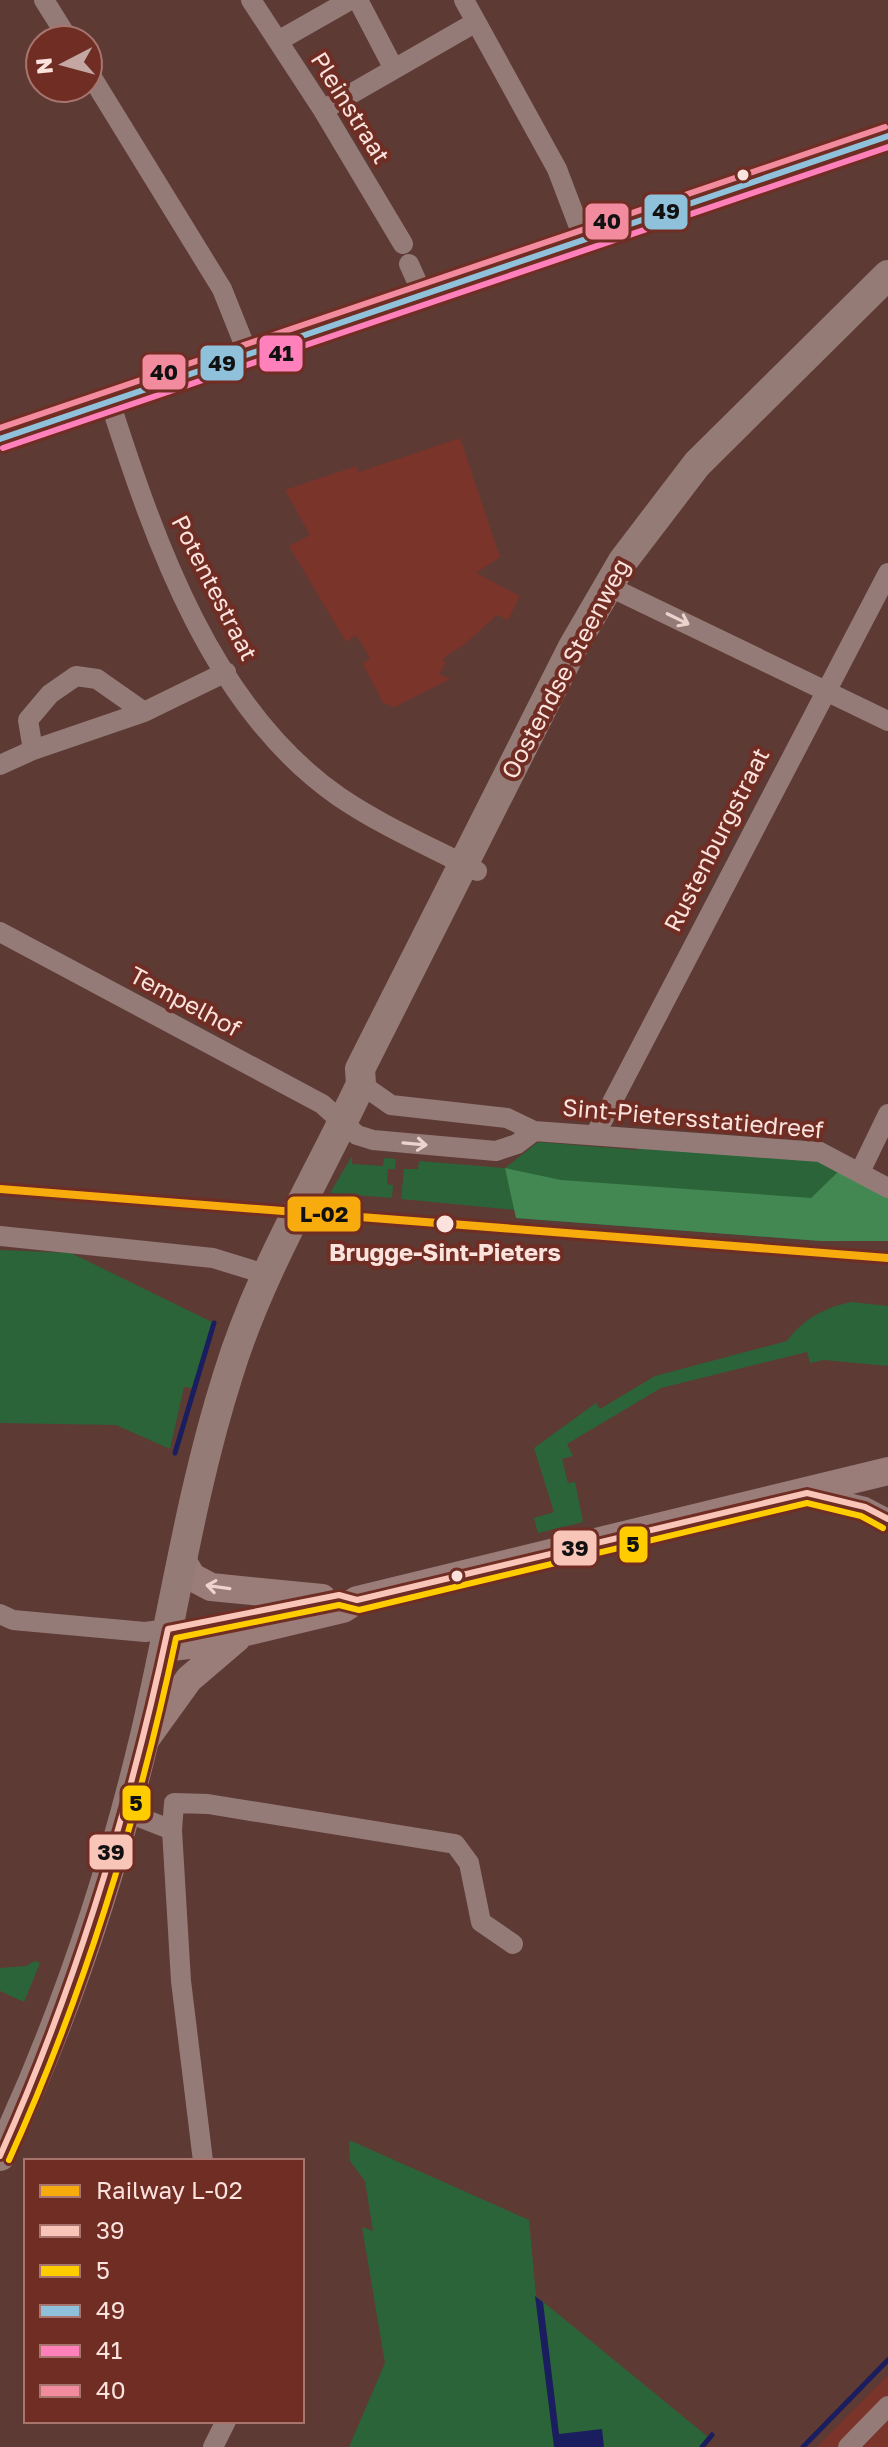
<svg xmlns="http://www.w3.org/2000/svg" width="888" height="2447" viewBox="0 0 888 2447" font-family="'Golos Text',sans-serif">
<rect width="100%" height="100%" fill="#5e3a35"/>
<!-- built -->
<path fill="#7a342a" d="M460 438 500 557 476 573 520 596 508 620 497 615 465 644 442 659 446 662 439 674 450 679 395 707 383 703 363 664 370 658 356 635 346 642 289 546 310 535 285 490 356 466 359 472Z
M888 2375V2447H817Z"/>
<!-- green -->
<path fill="#2b6438" d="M538 1142 637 1150 639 1143 818 1158 888 1196V1241H821L516 1218V1210L401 1199 404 1169H418L419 1161 505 1168Z
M352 1156V1164L383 1166 384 1158 396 1159 395 1169H388L387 1184 393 1185 392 1198 330 1193Z
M0 1250 71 1253 214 1323 193 1388 184 1387 170 1449 116 1425 0 1423Z
M851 1302 888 1306V1366L824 1360 810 1363 807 1352 661 1388 567 1444 573 1456 562 1459 568 1483 575 1482 583 1522 538 1533 534 1518 554 1512 534 1448 596 1403 600 1409 655 1376 787 1341C803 1319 824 1308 851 1302Z
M35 1961 40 1963 24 2002 0 1991V1968L26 1966Z
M349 2140 529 2220 536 2296 708 2437 699 2447H349L385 2363 362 2227 373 2231 365 2181 350 2161Z"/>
<!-- forest -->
<path fill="#438852" d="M505 1168 561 1180 811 1198 840 1170 888 1196V1241H821L516 1218Z"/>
<!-- water -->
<path fill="#1a1e5f" d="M535 2296 543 2302 559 2434 602 2429 604 2447H554Z"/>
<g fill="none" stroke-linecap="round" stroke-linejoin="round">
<!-- stream -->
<path stroke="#1a1e5f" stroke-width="5" d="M175 1453 214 1323
M702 2447 712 2435
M803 2447 888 2360"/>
<!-- minor -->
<path stroke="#957b77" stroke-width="20" d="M44 0 69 40
M251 0 323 110 403 244
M358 0 394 69
M464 0 557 169 584 240
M278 41 350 0
M88 71 222 289 248 354
M323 110 476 22
M409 264 422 293
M110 402C155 542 212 708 338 796 380 825 431 847 477 871
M608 586 888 721
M33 750 28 720 50 694 76 676 97 679 144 712
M0 765 33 750 144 712 226 672
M0 932 322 1104 357 1135 373 1140 496 1151 517 1144 534 1131
M361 1084 391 1105 507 1118 534 1131 820 1152 888 1188
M596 1133 888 573
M860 1172 888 1114
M0 1236 213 1258 252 1270
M811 1494 865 1507 888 1519
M0 1614 13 1620 145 1632 168 1629
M126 1812 172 1830
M203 2161 181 1981 172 1830 174 1803 208 1804 455 1844 469 1863 481 1922 513 1944
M213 2447 226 2421
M848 2447 888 2406"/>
<!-- secondary -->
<path stroke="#9a7c78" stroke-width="28" d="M0 439 888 136
M182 1560 192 1577 211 1587 322 1598
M164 1648 196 1644 343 1609 357 1600 888 1471
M145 1740 189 1679 237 1638"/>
<!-- primary -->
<path stroke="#957b76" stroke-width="30" d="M0 2156C62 2024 110 1882 144 1740 173 1618 190 1494 228 1375 259 1273 316 1180 361 1084L360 1069 573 647 623 561 697 464 888 275"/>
<defs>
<path id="bus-1" d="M0 2156C76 1986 129 1811 168 1629L339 1595 357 1600 807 1493 865 1507 888 1519"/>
<path id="bus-2" d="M9 2160C85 1992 138 1818 176 1638L339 1605 359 1610 807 1503 861 1516 883 1528"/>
<path id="bus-3" d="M0 439 888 136"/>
<path id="bus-4" d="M3 448 888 147"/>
<path id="bus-5" d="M0 428 885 127"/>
</defs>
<!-- bus-1 casing -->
<use href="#bus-1" stroke="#6f2d24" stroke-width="12"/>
<!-- bus-2 casing -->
<use href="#bus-2" stroke="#6f2d24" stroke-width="12"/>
<!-- bus-3 casing -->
<use href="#bus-3" stroke="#6f2d24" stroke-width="12"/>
<!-- bus-4 casing -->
<use href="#bus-4" stroke="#6f2d24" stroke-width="12"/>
<!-- bus-5 casing -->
<use href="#bus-5" stroke="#6f2d24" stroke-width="12"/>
<!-- bus-1 -->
<use href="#bus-1" stroke="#f9c5b8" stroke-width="6"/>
<!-- bus-2 -->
<use href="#bus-2" stroke="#fc0" stroke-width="6"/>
<!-- bus-3 -->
<use href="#bus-3" stroke="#90c1db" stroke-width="6"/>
<!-- bus-4 -->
<use href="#bus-4" stroke="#ff80bb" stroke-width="6"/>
<!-- bus-5 -->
<use href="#bus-5" stroke="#f38b9e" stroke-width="6"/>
<defs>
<path id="rail-1" d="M0 1189 888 1258"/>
</defs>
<!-- rail-1 casing -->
<use href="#rail-1" stroke="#6f2d24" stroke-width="14"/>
<!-- rail-1 -->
<use href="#rail-1" stroke="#f8ab0d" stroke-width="8"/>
</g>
<!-- one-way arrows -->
<defs><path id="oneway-shaft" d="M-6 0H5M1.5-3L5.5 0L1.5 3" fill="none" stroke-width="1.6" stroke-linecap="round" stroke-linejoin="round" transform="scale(2)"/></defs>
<g stroke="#ecd3ce">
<use href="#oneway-shaft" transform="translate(678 619) rotate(26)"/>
<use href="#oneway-shaft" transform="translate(415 1144) rotate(5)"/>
<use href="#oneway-shaft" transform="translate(218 1587) rotate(-172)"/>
</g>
<!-- markers -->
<g fill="#fbe2dd" stroke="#6f2d24" stroke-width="3">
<circle cx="743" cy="175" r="7"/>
<circle cx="445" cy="1224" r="10"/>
<circle cx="457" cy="1576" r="7"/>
</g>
<g text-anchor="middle" stroke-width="8" stroke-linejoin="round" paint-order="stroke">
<!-- street labels -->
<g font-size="24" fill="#fbe2dd" stroke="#6f2d24">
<text transform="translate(350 108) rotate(58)" y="8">Pleinstraat</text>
<text transform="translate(214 588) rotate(63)" y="8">Potentestraat</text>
<text transform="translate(566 669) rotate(-62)" y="8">Oostendse Steenweg</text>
<text transform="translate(717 840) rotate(-63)" y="8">Rustenburgstraat</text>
<text transform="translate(185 1002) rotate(28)" y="8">Tempelhof</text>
<text transform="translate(693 1119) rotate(5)" y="8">Sint-Pietersstatiedreef</text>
</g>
<!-- stop labels -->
<g font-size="24" font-weight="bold" fill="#fbe2dd" stroke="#6f2d24">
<text x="445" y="1261">Brugge-Sint-Pieters</text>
</g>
</g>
<g stroke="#6f2d24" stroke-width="3">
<rect x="643" y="193" width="46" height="38" rx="8" fill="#90c1db"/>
<rect x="584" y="202" width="46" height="39" rx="8" fill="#f38b9e"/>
<rect x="258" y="334" width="46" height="39" rx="8" fill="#ff80bb"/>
<rect x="199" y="344" width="46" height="38" rx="8" fill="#90c1db"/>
<rect x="141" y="353" width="46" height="38" rx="8" fill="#f38b9e"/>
<rect x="286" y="1195" width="76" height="38" rx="8" fill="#f8ab0d"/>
<rect x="618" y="1525" width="31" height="39" rx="8" fill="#fc0"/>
<rect x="552" y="1529" width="46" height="38" rx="8" fill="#f9c5b8"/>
<rect x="121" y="1784" width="31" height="38" rx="8" fill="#fc0"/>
<rect x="88" y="1833" width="46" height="38" rx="8" fill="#f9c5b8"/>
</g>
<g font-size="22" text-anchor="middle" font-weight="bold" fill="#111">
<text x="666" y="219">49</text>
<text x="607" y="229">40</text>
<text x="281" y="361">41</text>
<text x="222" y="371">49</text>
<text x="164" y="380">40</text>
<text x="324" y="1222">L-02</text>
<text x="633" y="1552">5</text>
<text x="575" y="1556">39</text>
<text x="136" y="1811">5</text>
<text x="111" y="1860">39</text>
</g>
<!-- legend -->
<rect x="24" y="2159" width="280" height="264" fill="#6f2d24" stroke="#a7756e" stroke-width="2"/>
<rect x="40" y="2185" width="40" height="12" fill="#f8ab0d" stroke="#a7756e" stroke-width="2"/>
<text x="96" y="2199" font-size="24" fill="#fbe2dd">Railway L-02</text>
<rect x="40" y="2225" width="40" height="12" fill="#f9c5b8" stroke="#a7756e" stroke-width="2"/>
<text x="96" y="2239" font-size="24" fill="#fbe2dd">39</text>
<rect x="40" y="2265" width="40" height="12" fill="#ffcc00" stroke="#a7756e" stroke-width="2"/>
<text x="96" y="2279" font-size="24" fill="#fbe2dd">5</text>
<rect x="40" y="2305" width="40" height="12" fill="#90c1db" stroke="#a7756e" stroke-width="2"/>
<text x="96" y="2319" font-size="24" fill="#fbe2dd">49</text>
<rect x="40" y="2345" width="40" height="12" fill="#ff80bb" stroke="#a7756e" stroke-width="2"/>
<text x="96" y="2359" font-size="24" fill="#fbe2dd">41</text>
<rect x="40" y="2385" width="40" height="12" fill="#f38b9e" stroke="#a7756e" stroke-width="2"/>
<text x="96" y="2399" font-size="24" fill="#fbe2dd">40</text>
<!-- north arrow -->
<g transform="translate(64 64) rotate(264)"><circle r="38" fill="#6f2d24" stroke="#a7756e" stroke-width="2"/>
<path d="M0-6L14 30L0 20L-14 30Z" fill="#c4a7a2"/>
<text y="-12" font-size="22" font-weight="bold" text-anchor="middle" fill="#fbe2dd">N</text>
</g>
</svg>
